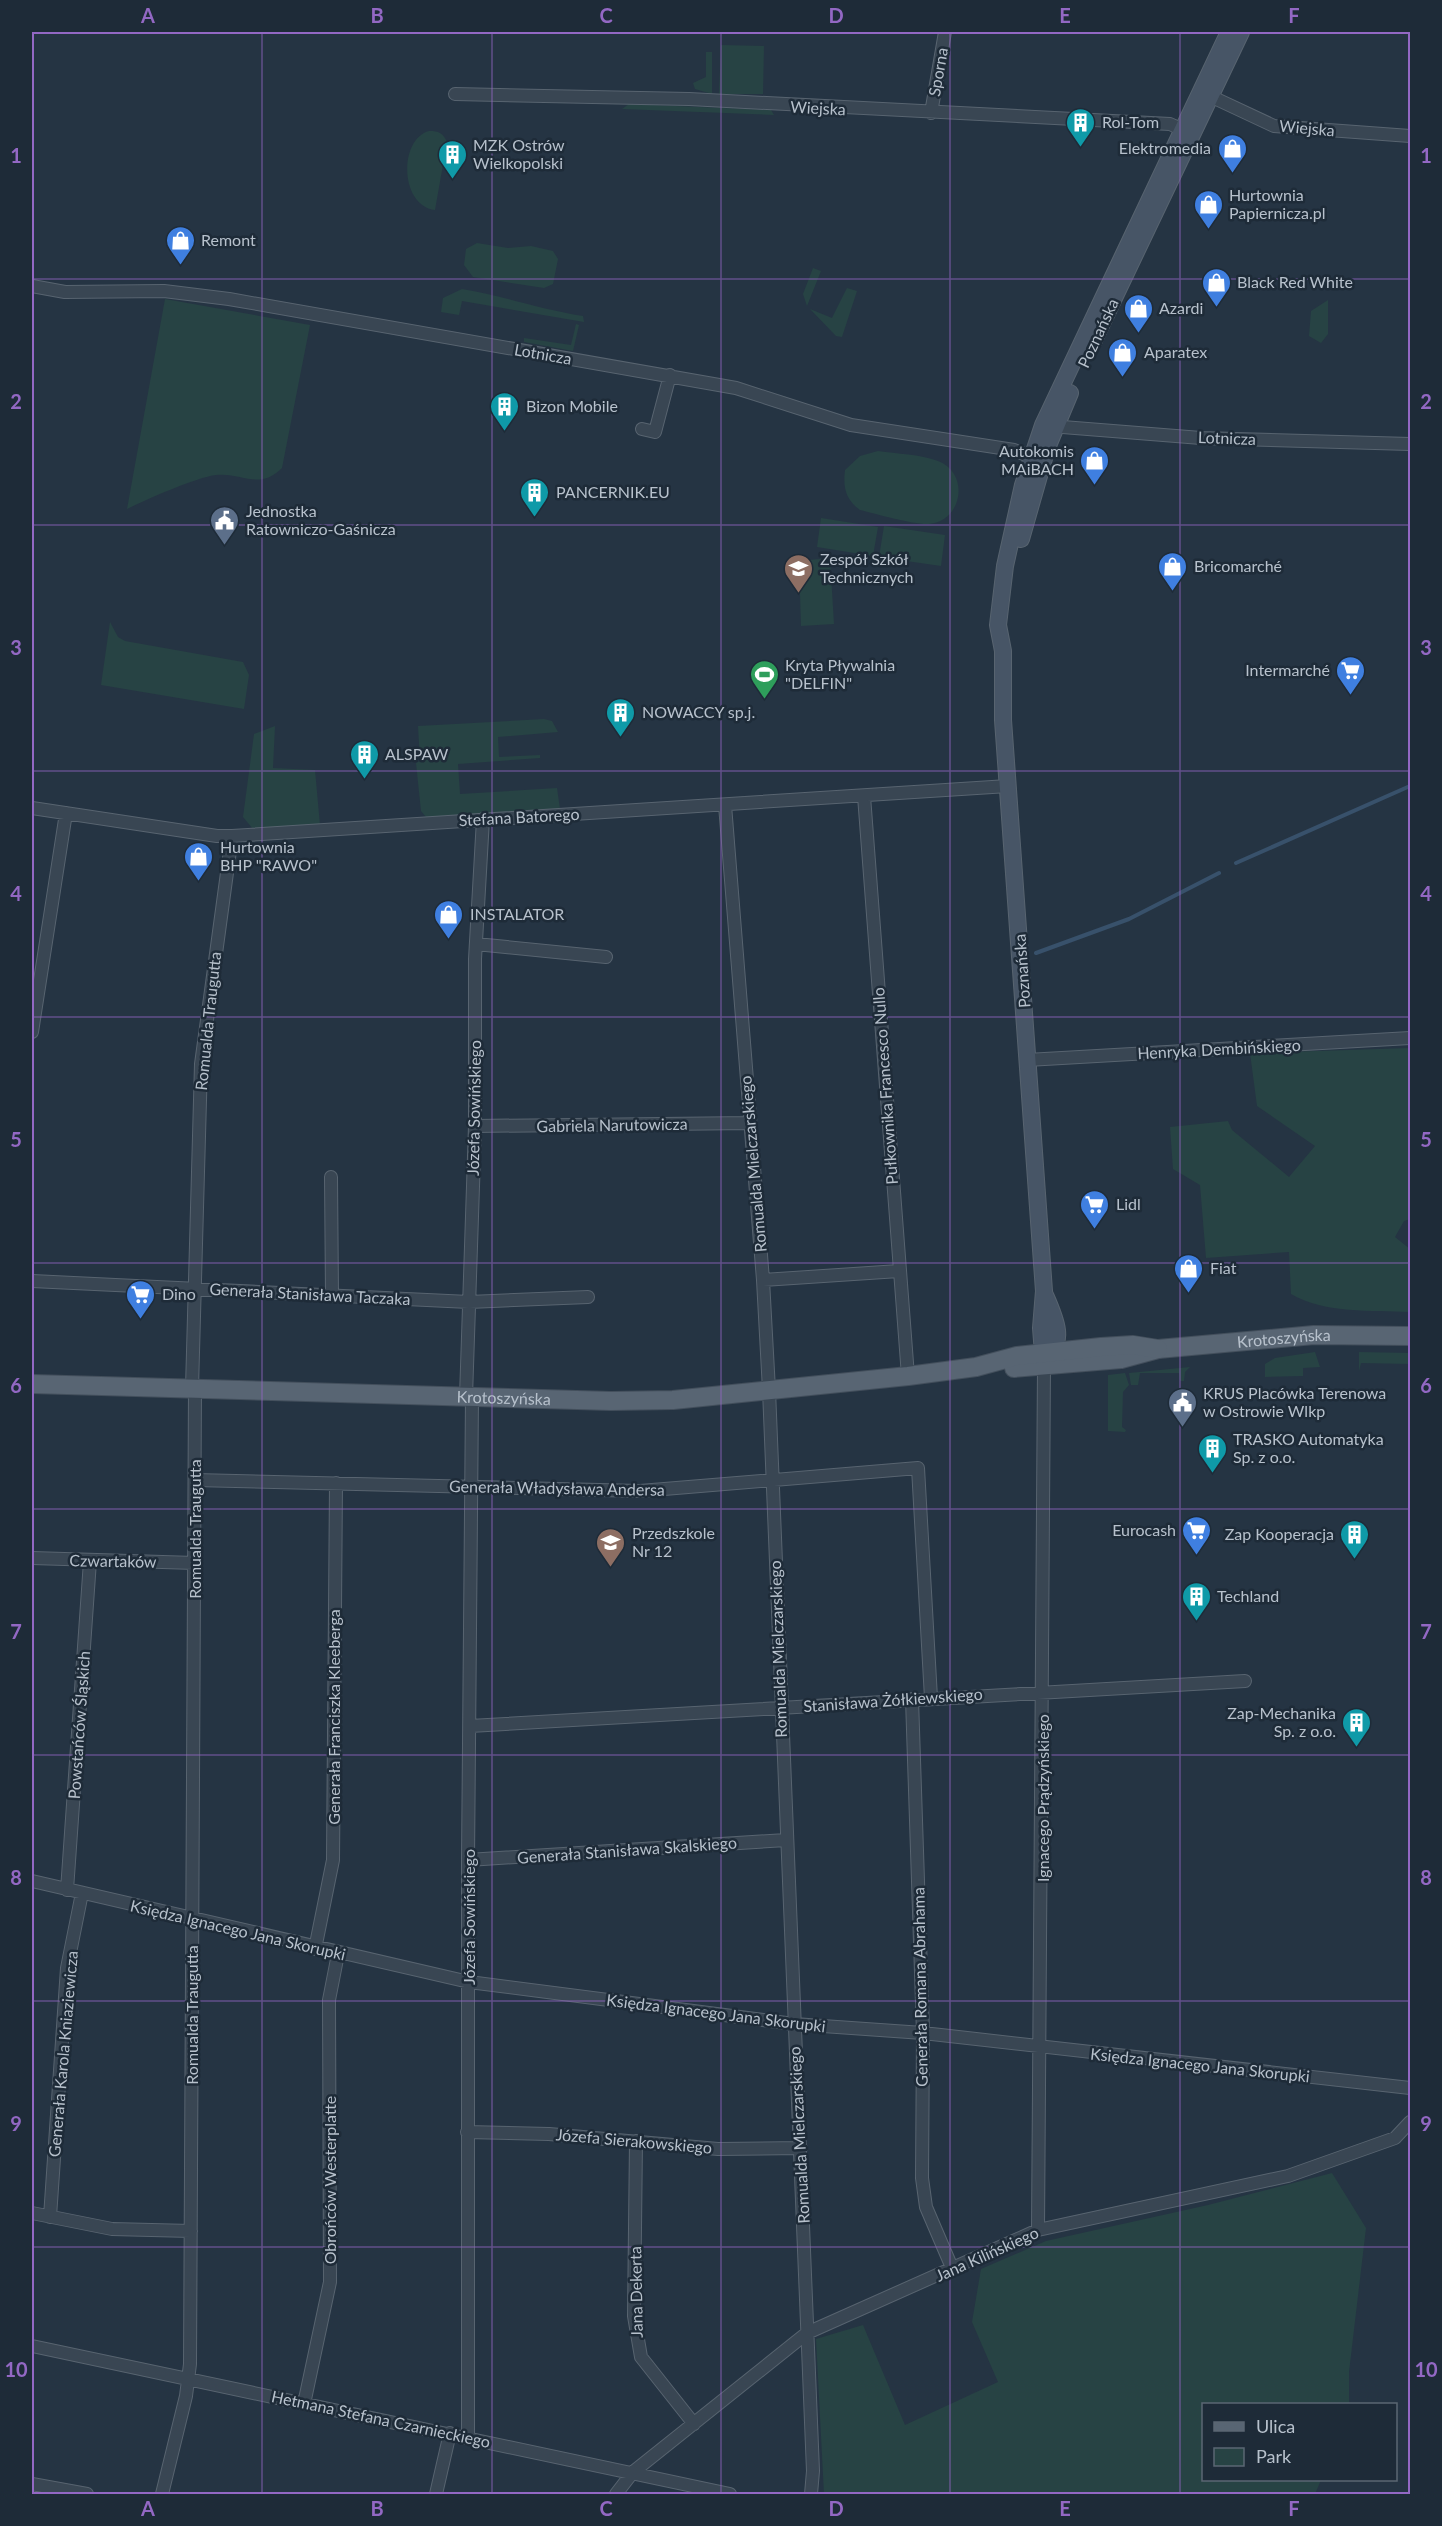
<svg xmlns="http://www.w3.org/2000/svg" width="1442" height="2526" viewBox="0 0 1442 2526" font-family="Lato,sans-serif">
<rect width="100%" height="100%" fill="#253443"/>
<!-- green -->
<path fill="#274344" d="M721 45 764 46 763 94H719Z
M706 52H712V94L695 89 693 83 706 77Z
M629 104 771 110 774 115 622 109Z
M429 131C439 131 443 133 447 142L435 210C399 205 399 139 429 131Z
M477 243 508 248 531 246 553 251 558 259 553 284 544 288 473 277 464 265 466 249Z
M813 268 821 271 807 306 803 294Z
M847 288 857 291 842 337 836 336 810 309 832 318Z
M462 289C504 296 542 310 583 316L584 322 462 301 459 315 441 312 443 298Z
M165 299 310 325 282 468C259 491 242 472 216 475 197 477 145 500 127 509Z
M1328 300V334L1321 343 1309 336 1311 311Z
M576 324 579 325 573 351 524 342V338L571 345Z
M878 451C897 454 920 454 938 461 970 473 963 521 929 524 914 525 877 514 860 510 845 499 843 487 845 470L860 456Z
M821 518 878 527 873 556 817 547Z
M884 526 945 535 941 566 879 557Z
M830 558 834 624 801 626 799 561Z
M110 622 118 637 125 641 243 662 249 675 244 709 101 685Z
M544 719 552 721 558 732 498 737 499 757 540 755V758L458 764 460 794 557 788 560 809 426 817 421 811 416 763 420 761 418 726Z
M275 726 273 768 315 770 320 825 253 829 243 817 254 734Z
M1410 1048V1219L1404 1221 1395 1237 1410 1249V1312C1371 1310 1326 1314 1291 1294L1289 1252 1206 1258 1200 1185 1173 1169 1170 1127 1228 1121 1232 1130 1289 1177 1315 1146 1257 1106 1250 1053Z
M1315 1352 1320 1367 1303 1368V1376L1265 1377V1364L1275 1358Z
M1359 1352 1410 1353V1364L1361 1363 1359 1371Z
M1190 1367 1185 1372 1184 1381H1180L1179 1373H1140L1138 1385H1131L1129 1373Z
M1125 1373 1129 1385 1123 1392 1122 1427 1126 1430 1125 1432 1108 1431V1375Z
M1332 2173 1366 2228 1349 2372V2404H1204V2480H1321L1315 2494H824L816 2339 863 2325 905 2425 998 2382 972 2322 981 2269 1046 2241 1208 2205Z"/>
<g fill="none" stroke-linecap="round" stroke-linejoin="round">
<!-- stream -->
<path stroke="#38516b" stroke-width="4" d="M1236 863 1410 786
M1036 953 1129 919 1219 873"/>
<defs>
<path id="minor" d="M1206 90 1210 96 1274 126 1410 136
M455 94 689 99 1170 124 1181 129 1186 136
M931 113 945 32
M32 286 65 292 164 291 229 299 736 388 851 425 1014 450 1031 457 1035 463
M1050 426 1201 438 1410 444
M642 429 655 432 670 375
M864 796 908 1376
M725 805 763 1280 769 1390 813 2471 811 2494
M32 808 217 836H232L1008 786
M476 944 606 957
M32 1032 66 813
M1027 1060 1410 1038
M475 1126 750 1123
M331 1177 332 1296
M763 1280 899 1271
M32 1281 469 1302 588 1297
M192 1388 201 1064 232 836
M466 1397 475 1126V959L483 819
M195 1480 640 1491 918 1468 931 1698
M32 1558 195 1563
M912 1699 923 2033 922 2178 926 2207 953 2270
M470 1726 1245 1681
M468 1860 786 1840
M32 1881 469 1982 794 2024 923 2033 1410 2088
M67 1890 90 1561
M315 1949 333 1860 336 1483
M467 2132 549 2134 718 2149 801 2148
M636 2141 634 2316 641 2357 694 2424
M32 2213 112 2229 191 2231
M50 2217 67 1968 82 1893
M1038 2230 1044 1366
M32 2346 730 2494
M304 2404 330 2282 329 2000 338 1954
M468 2438V1860L472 1397
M32 2484 87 2494
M162 2494 186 2396 190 2364 195 1388
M436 2494 450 2433
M616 2494 633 2472 807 2333 1038 2230 1288 2176 1395 2138 1410 2122"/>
<path id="secondary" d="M1093 342 1241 32
M1021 539 1047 448 1070 393
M1045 1295C1056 1320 1065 1339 1047 1363
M1044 1366 1041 1328 1044 1291 1003 720V651L998 625 1005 566 1023 485 1043 425 1229 32"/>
<g id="primary">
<path id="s1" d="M1014 1368 1121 1359 1158 1349 1314 1335 1410 1336"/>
<path id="s2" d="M32 1384 611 1401 673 1400 908 1376 976 1367 1017 1356 1101 1347 1133 1345 1158 1349"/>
</g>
</defs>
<!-- minor casing -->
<use href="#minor" stroke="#586470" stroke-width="14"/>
<!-- secondary casing -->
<use href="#secondary" stroke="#586470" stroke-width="18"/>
<!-- primary casing -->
<use href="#primary" stroke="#434f5c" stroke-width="20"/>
<!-- minor -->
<use href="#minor" stroke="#394653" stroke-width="12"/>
<!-- secondary -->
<use href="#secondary" stroke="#475566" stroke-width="16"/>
<!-- primary -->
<use href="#primary" stroke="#586573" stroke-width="18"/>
</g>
<!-- grid -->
<path fill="none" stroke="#9368c4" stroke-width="1.5" stroke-opacity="0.55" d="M262 32V2494M492 32V2494M721 32V2494M950 32V2494M1180 32V2494M32 279H1410M32 525H1410M32 771H1410M32 1017H1410M32 1263H1410M32 1509H1410M32 1755H1410M32 2001H1410M32 2247H1410"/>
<!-- icons -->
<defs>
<symbol id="building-pin" viewBox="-11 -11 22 30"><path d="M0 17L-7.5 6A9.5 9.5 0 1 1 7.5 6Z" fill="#0f9aa8" stroke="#1e2b38"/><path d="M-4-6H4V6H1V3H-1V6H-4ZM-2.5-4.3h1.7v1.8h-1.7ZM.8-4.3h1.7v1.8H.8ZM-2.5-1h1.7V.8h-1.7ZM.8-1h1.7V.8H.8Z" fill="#fff"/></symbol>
<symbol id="shop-pin" viewBox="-11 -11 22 30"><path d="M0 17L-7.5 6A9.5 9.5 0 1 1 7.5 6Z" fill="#3f7fe0" stroke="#1e2b38"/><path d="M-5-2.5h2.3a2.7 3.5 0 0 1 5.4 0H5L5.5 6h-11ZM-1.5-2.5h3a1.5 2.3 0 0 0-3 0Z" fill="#fff"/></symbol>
<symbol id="civic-pin" viewBox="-11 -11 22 30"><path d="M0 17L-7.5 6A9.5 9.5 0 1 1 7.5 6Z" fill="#5c6f8a" stroke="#1e2b38"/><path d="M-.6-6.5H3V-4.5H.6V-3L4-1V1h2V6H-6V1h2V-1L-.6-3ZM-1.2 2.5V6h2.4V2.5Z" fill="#fff"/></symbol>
<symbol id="school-pin" viewBox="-11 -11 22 30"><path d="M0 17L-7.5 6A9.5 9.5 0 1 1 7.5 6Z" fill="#8d6e63" stroke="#1e2b38"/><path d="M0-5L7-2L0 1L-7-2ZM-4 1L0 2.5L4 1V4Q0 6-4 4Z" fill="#fff"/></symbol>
<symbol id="supermarket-pin" viewBox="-11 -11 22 30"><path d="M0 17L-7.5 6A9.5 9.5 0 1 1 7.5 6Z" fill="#3f7fe0" stroke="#1e2b38"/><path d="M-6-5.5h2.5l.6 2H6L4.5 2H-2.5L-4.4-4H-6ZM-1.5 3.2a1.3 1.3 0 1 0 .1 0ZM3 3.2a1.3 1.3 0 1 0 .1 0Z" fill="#fff"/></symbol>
<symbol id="stadium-pin" viewBox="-11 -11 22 30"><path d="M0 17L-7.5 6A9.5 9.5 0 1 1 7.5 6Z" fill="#2e9e5b" stroke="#1e2b38"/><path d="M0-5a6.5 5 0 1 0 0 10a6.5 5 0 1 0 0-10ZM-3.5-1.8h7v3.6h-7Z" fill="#fff"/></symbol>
</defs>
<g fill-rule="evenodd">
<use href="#building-pin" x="1064" y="106" width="33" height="45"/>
<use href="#shop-pin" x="1216" y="132" width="33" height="45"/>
<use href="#building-pin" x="436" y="138" width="33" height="45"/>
<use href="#shop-pin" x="1192" y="188" width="33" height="45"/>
<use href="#shop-pin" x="164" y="224" width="33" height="45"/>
<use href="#shop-pin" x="1200" y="266" width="33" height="45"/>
<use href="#shop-pin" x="1122" y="292" width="33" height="45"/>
<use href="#shop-pin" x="1106" y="336" width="33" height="45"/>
<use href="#building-pin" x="488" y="390" width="33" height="45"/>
<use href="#shop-pin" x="1078" y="444" width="33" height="45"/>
<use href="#building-pin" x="518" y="476" width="33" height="45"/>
<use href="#civic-pin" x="208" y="504" width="33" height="45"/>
<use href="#shop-pin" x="1156" y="550" width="33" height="45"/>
<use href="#school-pin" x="782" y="552" width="33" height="45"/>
<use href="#supermarket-pin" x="1334" y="654" width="33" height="45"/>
<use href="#stadium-pin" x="748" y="658" width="33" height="45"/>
<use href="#building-pin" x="604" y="696" width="33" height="45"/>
<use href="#building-pin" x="348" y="738" width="33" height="45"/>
<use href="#shop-pin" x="182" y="840" width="33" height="45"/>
<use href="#shop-pin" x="432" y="898" width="33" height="45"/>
<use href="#supermarket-pin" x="1078" y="1188" width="33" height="45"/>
<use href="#shop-pin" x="1172" y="1252" width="33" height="45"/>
<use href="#supermarket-pin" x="124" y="1278" width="33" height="45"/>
<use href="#civic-pin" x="1166" y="1386" width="33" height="45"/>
<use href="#building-pin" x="1196" y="1432" width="33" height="45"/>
<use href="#supermarket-pin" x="1180" y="1514" width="33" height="45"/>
<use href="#building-pin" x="1338" y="1518" width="33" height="45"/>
<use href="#school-pin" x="594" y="1526" width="33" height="45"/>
<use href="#building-pin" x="1180" y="1580" width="33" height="45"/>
<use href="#building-pin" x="1340" y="1706" width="33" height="45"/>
</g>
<g text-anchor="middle" stroke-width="5" stroke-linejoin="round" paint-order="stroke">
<!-- street labels -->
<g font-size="16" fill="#b7c1cc" stroke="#1e2b38">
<text transform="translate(938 72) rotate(-80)" y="6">Sporna</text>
<text transform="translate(818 108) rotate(3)" y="6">Wiejska</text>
<text transform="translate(1307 128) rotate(5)" y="6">Wiejska</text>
<text transform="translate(1098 333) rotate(-65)" y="6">Poznańska</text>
<text transform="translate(543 354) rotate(10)" y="6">Lotnicza</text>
<text transform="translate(1227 438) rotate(2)" y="6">Lotnicza</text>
<text transform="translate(519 817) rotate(-3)" y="6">Stefana Batorego</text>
<text transform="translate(1022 971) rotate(-94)" y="6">Poznańska</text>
<text transform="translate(208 1021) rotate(-84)" y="6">Romualda Traugutta</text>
<text transform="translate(1219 1049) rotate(-3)" y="6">Henryka Dembińskiego</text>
<text transform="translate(885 1086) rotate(-94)" y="6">Pułkownika Francesco Nullo</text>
<text transform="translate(474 1108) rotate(-89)" y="6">Józefa Sowińskiego</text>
<text transform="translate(612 1125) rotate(-1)" y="6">Gabriela Narutowicza</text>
<text transform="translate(753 1164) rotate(-95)" y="6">Romualda Mielczarskiego</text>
<text transform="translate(310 1294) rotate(3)" y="6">Generała Stanisława Taczaka</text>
<text dy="6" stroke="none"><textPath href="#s1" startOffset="272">Krotoszyńska</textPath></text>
<text dy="6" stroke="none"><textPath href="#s2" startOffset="472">Krotoszyńska</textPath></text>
<text transform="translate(557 1488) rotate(1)" y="6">Generała Władysława Andersa</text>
<text transform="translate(195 1529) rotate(-90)" y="6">Romualda Traugutta</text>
<text transform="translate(113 1561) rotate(1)" y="6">Czwartaków</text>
<text transform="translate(778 1649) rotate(-92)" y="6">Romualda Mielczarskiego</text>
<text transform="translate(893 1700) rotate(-4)" y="6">Stanisława Żółkiewskiego</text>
<text transform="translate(334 1717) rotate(-90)" y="6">Generała Franciszka Kleeberga</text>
<text transform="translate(79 1725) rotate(-86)" y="6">Powstańców Śląskich</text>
<text transform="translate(1043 1798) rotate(-90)" y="6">Ignacego Prądzyńskiego</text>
<text transform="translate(627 1850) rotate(-4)" y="6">Generała Stanisława Skalskiego</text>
<text transform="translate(469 1917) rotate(-90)" y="6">Józefa Sowińskiego</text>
<text transform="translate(238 1930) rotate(13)" y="6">Księdza Ignacego Jana Skorupki</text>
<text transform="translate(920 1987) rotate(-91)" y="6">Generała Romana Abrahama</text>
<text transform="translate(716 2013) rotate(7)" y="6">Księdza Ignacego Jana Skorupki</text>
<text transform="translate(192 2015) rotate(-90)" y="6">Romualda Traugutta</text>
<text transform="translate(63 2054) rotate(-85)" y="6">Generała Karola Kniaziewicza</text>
<text transform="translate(1200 2065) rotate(6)" y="6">Księdza Ignacego Jana Skorupki</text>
<text transform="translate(799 2135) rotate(-93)" y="6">Romualda Mielczarskiego</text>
<text transform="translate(634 2141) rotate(5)" y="6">Józefa Sierakowskiego</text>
<text transform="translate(330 2180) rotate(-90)" y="6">Obrońców Westerplatte</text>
<text transform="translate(987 2254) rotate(-24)" y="6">Jana Kilińskiego</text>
<text transform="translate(636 2292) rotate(-91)" y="6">Jana Dekerta</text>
<text transform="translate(381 2419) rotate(12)" y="6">Hetmana Stefana Czarnieckiego</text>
</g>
<!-- poi labels -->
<g font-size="16" fill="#b7c1cc" stroke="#1e2b38" text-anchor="start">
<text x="1102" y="128">Rol-Tom</text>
<text x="473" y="151">MZK Ostrów<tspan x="473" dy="18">Wielkopolski</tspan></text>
<text x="1211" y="154" text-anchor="end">Elektromedia</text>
<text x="1229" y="201">Hurtownia<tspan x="1229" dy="18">Papiernicza.pl</tspan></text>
<text x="201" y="246">Remont</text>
<text x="1237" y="288">Black Red White</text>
<text x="1159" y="314">Azardi</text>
<text x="1144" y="358">Aparatex</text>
<text x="526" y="412">Bizon Mobile</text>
<text x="1074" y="457" text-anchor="end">Autokomis<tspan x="1074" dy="18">MAiBACH</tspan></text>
<text x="556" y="498">PANCERNIK.EU</text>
<text x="246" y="517">Jednostka<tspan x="246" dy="18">Ratowniczo-Gaśnicza</tspan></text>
<text x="820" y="565">Zespół Szkół<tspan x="820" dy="18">Technicznych</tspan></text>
<text x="1194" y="572">Bricomarché</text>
<text x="785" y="671">Kryta Pływalnia<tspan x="785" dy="18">"DELFIN"</tspan></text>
<text x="1330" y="676" text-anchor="end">Intermarché</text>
<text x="642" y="718">NOWACCY sp.j.</text>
<text x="385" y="760">ALSPAW</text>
<text x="220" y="853">Hurtownia<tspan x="220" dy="18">BHP "RAWO"</tspan></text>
<text x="470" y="920">INSTALATOR</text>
<text x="1116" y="1210">Lidl</text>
<text x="1210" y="1274">Fiat</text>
<text x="162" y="1300">Dino</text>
<text x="1203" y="1399">KRUS Placówka Terenowa<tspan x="1203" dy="18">w Ostrowie Wlkp</tspan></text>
<text x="1233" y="1445">TRASKO Automatyka<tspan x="1233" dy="18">Sp. z o.o.</tspan></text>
<text x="1176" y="1536" text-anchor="end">Eurocash</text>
<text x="632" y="1539">Przedszkole<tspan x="632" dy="18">Nr 12</tspan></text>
<text x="1334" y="1540" text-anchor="end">Zap Kooperacja</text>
<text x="1217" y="1602">Techland</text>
<text x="1336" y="1719" text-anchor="end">Zap-Mechanika<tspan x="1336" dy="18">Sp. z o.o.</tspan></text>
</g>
</g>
<!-- border -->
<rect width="1442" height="2526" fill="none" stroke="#1e2b38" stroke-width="66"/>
<!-- legend -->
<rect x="1202" y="2403" width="195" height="78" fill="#1e2b38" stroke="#5b6773" stroke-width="1.5"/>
<rect x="1214" y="2422" width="30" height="9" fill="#586573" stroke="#5b6773" stroke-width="1.5"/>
<text x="1256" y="2433" font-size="18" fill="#b7c1cc">Ulica</text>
<rect x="1214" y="2448" width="30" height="18" fill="#274344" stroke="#5b6773" stroke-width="1.5"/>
<text x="1256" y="2463" font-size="18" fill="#b7c1cc">Park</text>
<rect x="33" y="33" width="1376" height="2460" fill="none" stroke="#9368c4" stroke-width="2"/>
<g font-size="20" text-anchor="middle" font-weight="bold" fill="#9368c4">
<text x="148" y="23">A</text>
<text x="377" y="23">B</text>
<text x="606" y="23">C</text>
<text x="836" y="23">D</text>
<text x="1065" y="23">E</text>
<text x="1294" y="23">F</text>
<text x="16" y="163">1</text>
<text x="1426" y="163">1</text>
<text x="16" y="409">2</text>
<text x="1426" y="409">2</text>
<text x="16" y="655">3</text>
<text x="1426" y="655">3</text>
<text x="16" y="901">4</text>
<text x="1426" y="901">4</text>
<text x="16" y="1147">5</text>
<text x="1426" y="1147">5</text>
<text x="16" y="1393">6</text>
<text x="1426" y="1393">6</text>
<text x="16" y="1639">7</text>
<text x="1426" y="1639">7</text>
<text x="16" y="1885">8</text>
<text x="1426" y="1885">8</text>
<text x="16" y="2131">9</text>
<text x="1426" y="2131">9</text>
<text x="16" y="2377">10</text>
<text x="1426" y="2377">10</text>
<text x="148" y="2516">A</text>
<text x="377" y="2516">B</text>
<text x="606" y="2516">C</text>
<text x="836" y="2516">D</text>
<text x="1065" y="2516">E</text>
<text x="1294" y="2516">F</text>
</g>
</svg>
